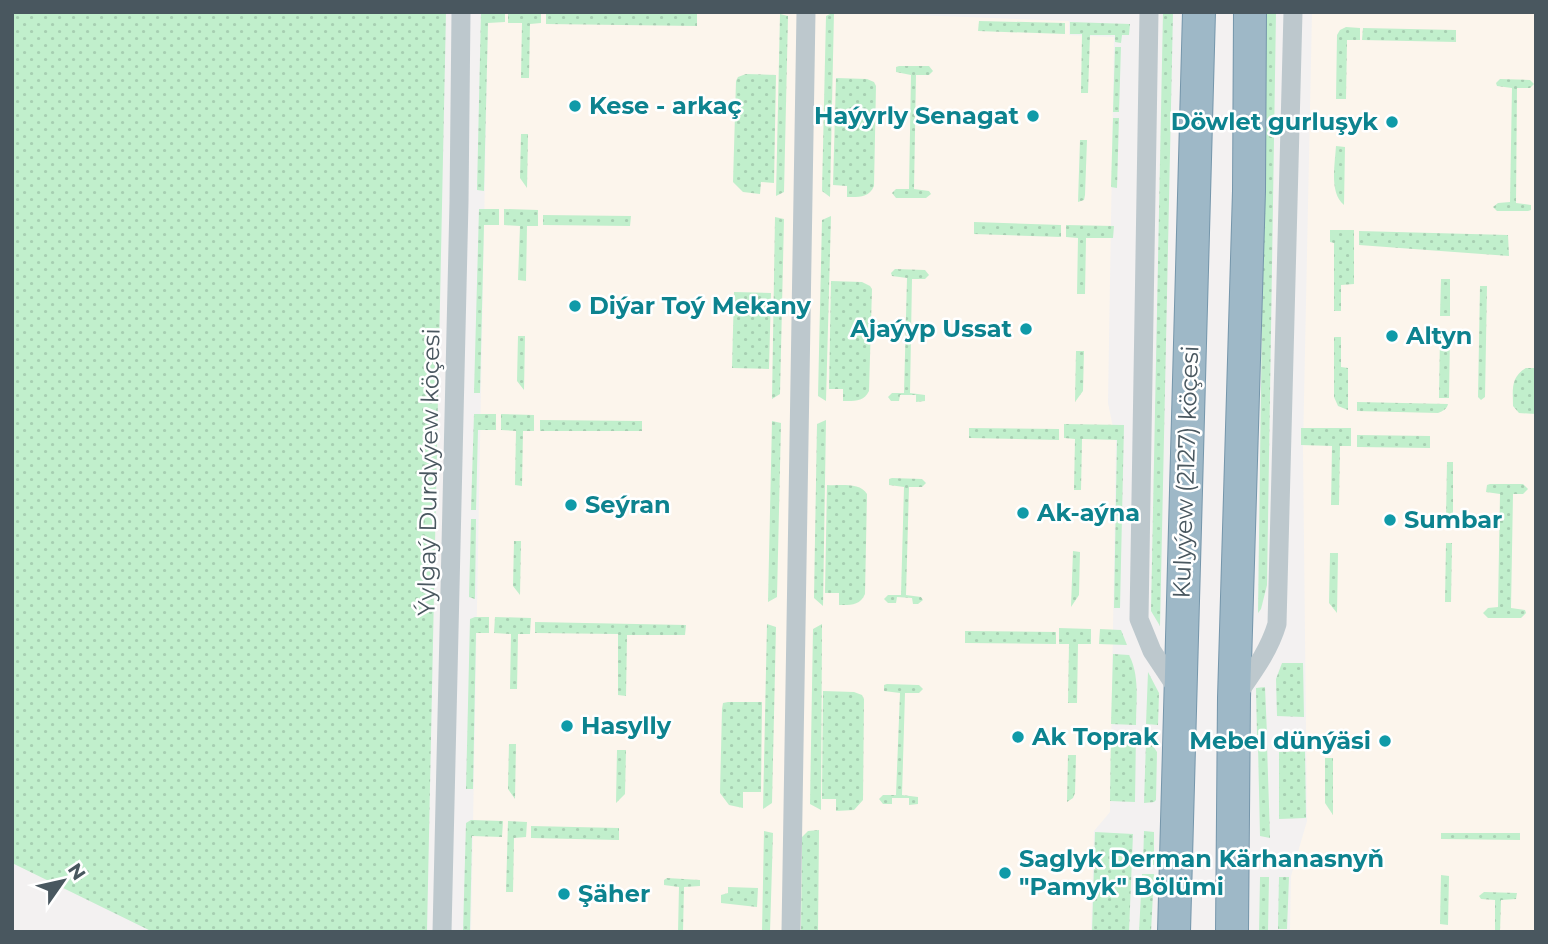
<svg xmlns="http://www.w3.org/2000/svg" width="1548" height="944" viewBox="0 0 1548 944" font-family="Montserrat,sans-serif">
<defs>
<pattern id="grass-dots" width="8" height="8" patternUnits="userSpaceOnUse" patternTransform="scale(1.75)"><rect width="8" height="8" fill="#c1efcc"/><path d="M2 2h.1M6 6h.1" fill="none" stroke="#a7cfb2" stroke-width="1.8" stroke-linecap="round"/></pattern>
</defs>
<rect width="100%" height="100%" fill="#f3f1f1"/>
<!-- commercial -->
<path fill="#fcf5ec" d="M488 12H836L1069 21V35L1114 37 1108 403 1116 442 1110 812 1094 831 1091 932H471Z
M1312 12H1536V932H1290L1291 876 1307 821 1303 448Z"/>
<!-- grass -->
<path fill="url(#grass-dots)" d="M12 12H446L427 932H153L12 863Z
M481 12H505V22L488 23 484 191 477 190Z
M508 12H541V23L530 24 529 78H521L522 23H508Z
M546 12 697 14V26L546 24Z
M834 12 830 197 822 191 826 16Z
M1163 12H1173L1160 626 1151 611Z
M1266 12H1276L1267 585 1261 609 1258 613Z
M780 14 788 16 784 192 776 196Z
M979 21 1065 23V34L978 31Z
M1070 22 1130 24 1129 35H1122L1121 43 1115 42V35H1090L1088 93H1081L1082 34H1070Z
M1346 27 1360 28V40H1347L1346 99H1336L1337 35 1340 30Z
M1363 28 1456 30V42L1362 40Z
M1115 47H1121L1119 112H1113Z
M899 66H929L933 71 929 75H916L914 189 929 191 931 194 926 198H896L892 193 896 189H909L911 75 896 72V67Z
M746 74 776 75 774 183 761 182 760 194 743 192 733 182 736 81 738 77Z
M836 78 867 79 874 82 876 86 874 186C869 198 859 197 847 197V186L833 185Z
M1500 79 1530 80 1534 84 1530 88H1517L1516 203 1531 205V210L1528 211H1497L1493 207 1498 203 1510 202 1512 88 1497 86 1496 83Z
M1113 118H1119L1117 188 1111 187Z
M521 134H528L527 188 520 178Z
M1080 140H1087L1085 195 1084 200 1078 202Z
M1336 146 1345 147 1344 205C1329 193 1335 164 1336 146Z
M479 209H499V225H484L480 393H474Z
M504 209 538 210V226H527L526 281 518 280 520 226 504 225Z
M543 215 631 216 630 226 543 225Z
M831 216 826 401 818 396 822 220Z
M775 217 784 219 780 394 772 399Z
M974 222 1061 225V237L974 234Z
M1066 225 1114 226 1113 238H1086L1085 294H1077L1078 238 1066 237Z
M1330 230H1354V284L1341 285V311H1334V243L1330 242Z
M1359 231 1508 235 1509 256 1359 245Z
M895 269 925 270 929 275 925 279H912L910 393 925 395V401L916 402V395H900L899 401H891L888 397 892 393H904L907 278 892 276 891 273Z
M1441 279H1450V316H1440Z
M831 281 862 282 870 286 872 289 869 391C864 402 854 401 843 401V389H829Z
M1480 286H1487L1485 397 1481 400 1478 397Z
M734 292 771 293 769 369 732 368Z
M518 336H525L524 390 517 381Z
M1440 336H1450L1449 398H1439Z
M1334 337H1341V367L1348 368V410L1338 406 1334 397Z
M1076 351H1084L1083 391 1075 402Z
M1526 368H1536V414L1519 413 1513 406C1513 391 1510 377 1526 368Z
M1357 402 1448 404C1447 409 1443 411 1438 413L1357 411Z
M474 414H496V430H478L476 510H471Z
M501 414 534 415V431H523L522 486 515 485 516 431 501 430Z
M540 420 642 421V431H540Z
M826 420 823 606 814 598 817 424Z
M772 421 781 423 777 597 768 602Z
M1064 424 1124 425 1120 608H1114L1117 440 1082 439 1081 490H1074L1075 439 1064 438Z
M969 428 1059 429V440L969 438Z
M1301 428H1351V446H1340L1339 505H1331L1332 446 1301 445Z
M1357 435 1430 436V448L1357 447Z
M1447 462H1453V520L1446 519Z
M892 478 922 479 926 483 922 487H909L906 595 921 597 923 600 918 604H913L912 598 897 597 896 603H888L884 599 888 595H901L904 487 889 485V479Z
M1490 484H1523L1528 489 1523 494H1513L1511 608 1525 610 1526 613 1521 618H1488L1483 613 1488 608 1498 607 1500 494 1486 492 1487 485Z
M827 485C840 486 860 482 867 494L865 594C860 606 850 605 839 605V593H825Z
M471 519H476L475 599 469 597Z
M514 541H521L520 595 513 586Z
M1446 543H1452L1451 602H1445Z
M1073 551 1080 552 1079 595 1071 607Z
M1330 553H1338L1337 613 1329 603Z
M475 617H489V633H476L473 789H466L470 619Z
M495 617 531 618 530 634H518L517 689H510L511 634 494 633Z
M535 622 686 625 685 635H627L626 696 618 695V634L535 633Z
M767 624 776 627 772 803 763 809Z
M822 624 821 810 810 804 813 629Z
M1059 628 1091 629V644H1078L1077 703H1068L1069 644H1059Z
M1100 629 1121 630 1127 645 1099 644Z
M965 631 1056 632V644L965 643Z
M1113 654 1129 655C1140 676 1136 701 1136 725L1111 724Z
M1282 663H1303L1304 717 1277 716 1276 679Z
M1148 672 1159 693 1158 725 1146 724Z
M887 684 919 685 923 689 919 693H905L902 795 918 797V804L909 805V798H892V804H883L879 799 883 795H896L900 693 884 691V685Z
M1265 687 1267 735H1257L1256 688Z
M823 691 854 692 862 695 864 699 863 800 854 810 836 811V799H822Z
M728 702H762L761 792H743V808L729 805 720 793 722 709 723 703Z
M1111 733H1136L1135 802 1110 801Z
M1146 742 1153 746 1157 752 1156 800 1154 802 1144 803Z
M509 744H516L515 799 508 789Z
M1267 744 1270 838 1260 836 1258 745Z
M617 750H626L625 794 616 803Z
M1305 751 1306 818 1279 819V752Z
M1068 755H1076L1075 793 1073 798 1067 802Z
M1325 758H1333V815L1325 803Z
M471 820 503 821 502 837 472 836 470 932H463L466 823Z
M508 821 527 822 526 837 514 838 513 892H506Z
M531 826 619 828V840L531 838Z
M819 830 818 932H801L802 837 808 831Z
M764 831 773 833 770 932H762Z
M1144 831 1154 832V865H1143Z
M1095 832 1133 834 1129 932H1092Z
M1441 833H1520V840L1441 839Z
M1142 874H1154L1151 932H1139Z
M1441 875 1449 876 1448 925 1440 924Z
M1260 877H1269L1268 932H1259Z
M1279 877H1289L1287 929H1278Z
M667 878 700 880V886L684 887 683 932H678L679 887 664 885V880Z
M728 887 758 888 757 907 721 903V895L728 893Z
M1484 892 1517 893 1516 899 1501 900 1500 932H1495V900L1481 899 1479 896Z"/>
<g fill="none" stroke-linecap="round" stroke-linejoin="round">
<defs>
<path id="trunk" d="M1174 932 1199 12
M1232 932 1234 698 1249 191 1250 12"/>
</defs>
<!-- trunk casing -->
<use href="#trunk" stroke="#7596ab" stroke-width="34"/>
<!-- minor -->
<path stroke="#bdc8cd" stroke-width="19" d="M1149 12 1139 619 1152 651 1180 693
M1237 695C1253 672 1269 651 1277 624L1293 12
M442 932 459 202 461 12
M791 932 806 12"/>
<!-- trunk -->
<use href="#trunk" stroke="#9eb8c7" stroke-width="32"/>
</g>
<!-- markers -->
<g fill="#0f9aa8" stroke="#fff" stroke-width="2.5">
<circle cx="575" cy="106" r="7"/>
<circle cx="1033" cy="116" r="7"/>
<circle cx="1392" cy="122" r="7"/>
<circle cx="575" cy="306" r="7"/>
<circle cx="1026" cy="329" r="7"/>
<circle cx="1392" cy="336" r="7"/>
<circle cx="571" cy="505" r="7"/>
<circle cx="1023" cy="513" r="7"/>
<circle cx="1390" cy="520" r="7"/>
<circle cx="567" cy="726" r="7"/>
<circle cx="1018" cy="737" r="7"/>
<circle cx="1385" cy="741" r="7"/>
<circle cx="1005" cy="873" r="7"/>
<circle cx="564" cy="894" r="7"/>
</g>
<g text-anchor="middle" stroke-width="5" stroke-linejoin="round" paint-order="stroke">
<!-- culture labels -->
<g font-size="24" font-weight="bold" fill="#0d838f" stroke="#fff" text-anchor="start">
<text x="589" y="114">Kese - arkaç</text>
<text x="1019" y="124" text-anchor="end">Haýyrly Senagat</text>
<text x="1378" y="130" text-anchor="end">Döwlet gurluşyk</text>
<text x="589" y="314">Diýar Toý Mekany</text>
<text x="1012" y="337" text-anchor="end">Ajaýyp Ussat</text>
<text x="1406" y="344">Altyn</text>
<text x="585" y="513">Seýran</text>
<text x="1037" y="521">Ak-aýna</text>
<text x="1404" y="528">Sumbar</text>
<text x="581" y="734">Hasylly</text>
<text x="1032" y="745">Ak Toprak</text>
<text x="1371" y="749" text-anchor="end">Mebel dünýäsi</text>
<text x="1019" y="867">Saglyk Derman Kärhanasnyň<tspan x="1019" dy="28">"Pamyk" Bölümi</tspan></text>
<text x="578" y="902">Şäher</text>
</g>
<!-- street labels -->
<g font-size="24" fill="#49575f" stroke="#fff">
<text transform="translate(429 472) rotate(-89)" y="8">Ýylgaý Durdyýew köçesi</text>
<text transform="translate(1186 472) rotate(-88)" y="8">Kulyýew (2127) köçesi</text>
</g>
</g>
<!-- border -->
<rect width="1548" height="944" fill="none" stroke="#49575f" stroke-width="28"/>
<!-- north arrow -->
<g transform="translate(63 881) rotate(56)" stroke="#ffffff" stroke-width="5" paint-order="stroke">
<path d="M0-5L12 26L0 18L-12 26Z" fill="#49575f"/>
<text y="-10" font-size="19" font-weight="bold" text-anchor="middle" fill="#49575f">N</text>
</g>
</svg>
